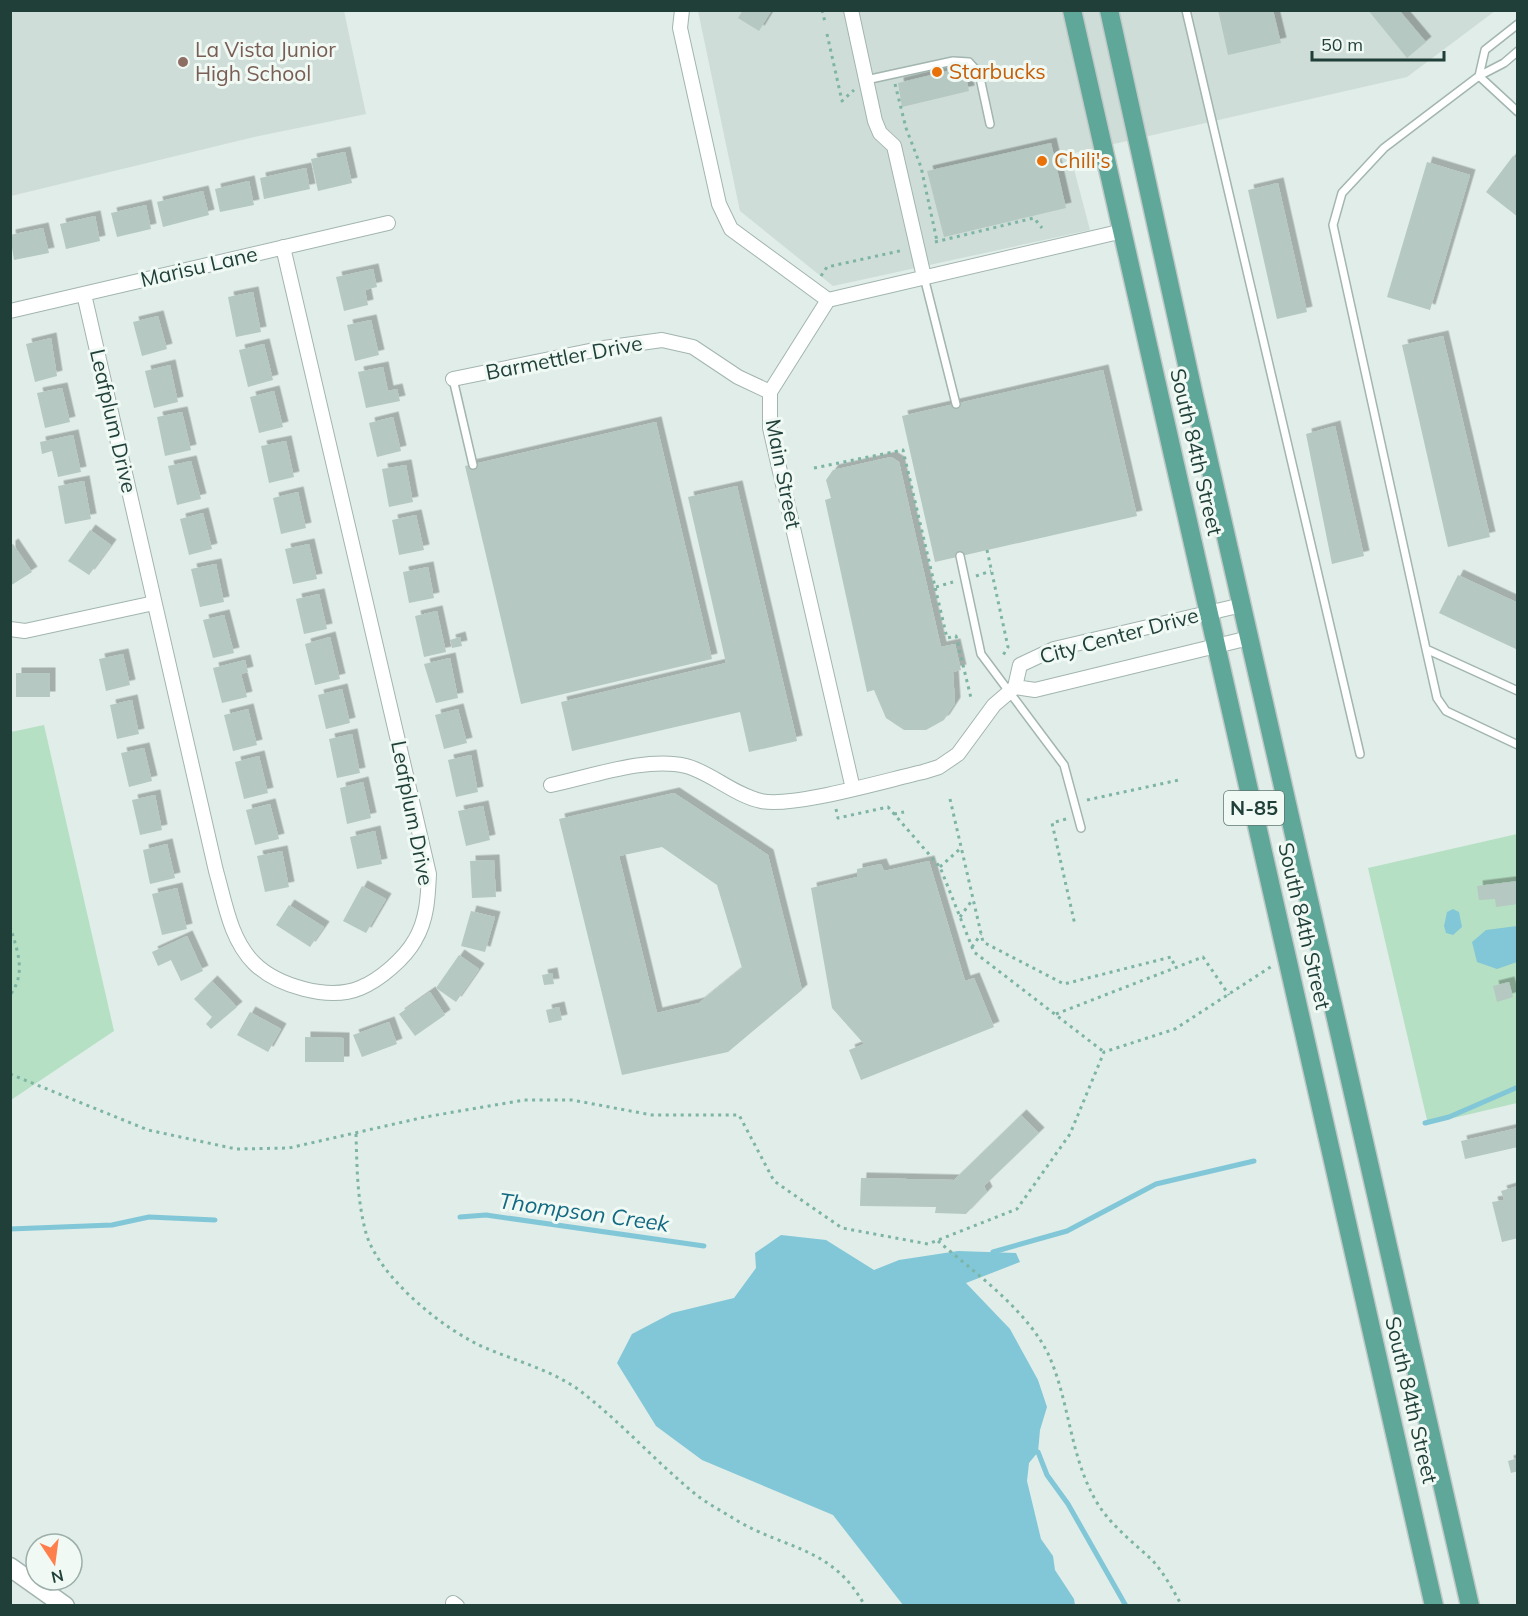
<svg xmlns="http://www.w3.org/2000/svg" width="1528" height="1616" viewBox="0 0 1528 1616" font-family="Mulish,sans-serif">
<defs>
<filter id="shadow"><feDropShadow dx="5.5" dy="-5.5" stdDeviation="0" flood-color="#0004"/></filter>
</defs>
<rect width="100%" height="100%" fill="#e0ede8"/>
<!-- built -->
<path fill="#ceddd7" d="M10 11H344L366 114 254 137 11 196Z
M698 11H1495L1407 77 1070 154 1090 230 833 286 740 211Z"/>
<!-- green -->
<path fill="#b6e0c3" d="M44 725 114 1031 11 1100V732Z
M1517 834V1103L1428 1124 1368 868Z"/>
<!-- water -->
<path fill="#81c7d8" d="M1453 909 1459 912 1462 927 1453 935 1446 933 1444 926 1447 912Z
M1517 926V962L1497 969 1477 962 1472 942 1486 930Z
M781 1235 826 1240 874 1270 899 1260 958 1251 1016 1253 1020 1262 966 1283 1010 1329 1038 1380 1047 1407 1040 1430 1038 1452 1029 1463 1027 1481 1041 1539 1053 1556 1055 1570 1074 1599 1075 1605H903L833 1515 702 1460 656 1426 617 1363 632 1334 672 1313 734 1298 756 1268 755 1253Z"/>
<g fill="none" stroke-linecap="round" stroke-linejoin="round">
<!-- stream -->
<path stroke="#81c7d8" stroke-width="5" d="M1425 1123 1449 1117 1518 1087
M460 1217 486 1215 704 1246
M10 1229 112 1225 149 1217 215 1220
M993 1252 1067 1231 1156 1184 1254 1161
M1038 1452 1047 1475 1068 1504 1126 1606"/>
</g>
<!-- building -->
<path fill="#b5c8c1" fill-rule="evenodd" filter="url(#shadow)" d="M743 10H772L759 31 738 18Z
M1218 10H1273L1281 43 1228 55Z
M1368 10H1399L1426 42 1407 58Z
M964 67 969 91 902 107 898 83Z
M1051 143 1066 208 944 237 927 171Z
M345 152 352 183 318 191 311 159Z
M1513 156 1518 160V217L1486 192Z
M1427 162 1470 175 1430 310 1387 297Z
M306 168 310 189 264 199 260 178Z
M249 181 254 205 220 212 215 189Z
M1278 183 1307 312 1277 319 1248 190Z
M203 191 209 215 163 227 157 202Z
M146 205 151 229 117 237 111 213Z
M95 216 100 241 66 249 60 224Z
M43 228 49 253 14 260 10 235Z
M373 269 377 287 365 290 368 305 344 311 336 277Z
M253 292 261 332 236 337 228 297Z
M158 316 167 349 142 356 133 322Z
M371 320 379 355 355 361 347 325Z
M1443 336 1490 537 1448 547 1402 345Z
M51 338 57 376 35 382 26 344Z
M264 344 273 380 248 387 239 350Z
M170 365 178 402 154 408 145 371Z
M383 367 388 391 397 389 400 401 366 408 358 372Z
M1103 370 1137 516 935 562 902 416Z
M62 388 70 422 45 428 37 393Z
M274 391 283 427 259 433 250 397Z
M182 412 191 450 165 456 157 417Z
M393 417 401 451 377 457 369 423Z
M656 422 712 659 521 704 465 466Z
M1335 426 1364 556 1332 564 1306 434Z
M73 435 81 472 58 477 52 451 42 454 40 442Z
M286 441 294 477 269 483 261 446Z
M891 457 899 462 941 647 955 644 961 670 953 672 955 703 944 720 926 730H904L886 718 874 690 867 692 825 500 831 498 826 480 833 470Z
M191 461 201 499 177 505 168 466Z
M406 465 413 502 389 507 382 469Z
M84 481 91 519 65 524 58 486Z
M737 486 797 741 749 752 740 712 572 751 561 702 726 663 688 497Z
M298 492 306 528 281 534 273 498Z
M203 513 212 549 189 555 180 519Z
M416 515 424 550 399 555 392 520Z
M90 530 111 545 89 575 68 561Z
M13 544 32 572 10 586V546Z
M309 544 317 579 293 584 285 549Z
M216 564 224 602 200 607 191 569Z
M428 567 434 598 409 603 403 572Z
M1458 575 1518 603V650L1439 613Z
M319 594 327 629 304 634 296 599Z
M437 611 446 652 424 657 415 616Z
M224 615 234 653 213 658 203 620Z
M330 637 340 679 315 685 305 644Z
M460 637 462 646 452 648 450 640Z
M123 654 130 685 106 691 99 659Z
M450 658 458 698 436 703 424 664Z
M245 660 248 672 241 674 247 697 222 703 213 668Z
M16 673H50V697H16Z
M342 689 350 723 326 729 318 695Z
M132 700 139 734 117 739 110 705Z
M248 709 257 745 233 751 224 715Z
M458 709 467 743 444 749 435 715Z
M352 734 360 773 337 778 329 739Z
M144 748 152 781 129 787 121 753Z
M471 755 478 792 456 797 448 760Z
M259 756 268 793 244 799 235 762Z
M363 782 371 818 347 824 340 788Z
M674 793 768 855 802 990 728 1052 622 1075 559 819ZM662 847 717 885 742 968 699 1003 657 1013 619 856Z
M155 795 162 830 140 835 132 800Z
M270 804 279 839 255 845 246 810Z
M483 806 490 840 466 846 458 811Z
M375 831 382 864 357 869 350 837Z
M167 844 175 878 150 884 143 850Z
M282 851 289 887 265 892 257 856Z
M494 860 496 897 472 898 470 861Z
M929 861 965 981 974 978 994 1027 861 1080 849 1050 864 1044 832 1008 811 888 857 877V869L881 864 884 871Z
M1518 881V904L1496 907 1495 899 1479 900 1477 886Z
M362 886 386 899 366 933 343 921Z
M177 888 187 929 162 935 152 894Z
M289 905 324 927 310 947 276 925Z
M471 911 495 917 485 952 461 946Z
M187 936 203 971 181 981 171 960 158 966 152 952Z
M459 955 479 969 456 1002 436 988Z
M552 973 554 984 544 985 542 975Z
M212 981 237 1007 211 1029 206 1024 212 1017 194 999Z
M1509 982 1513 997 1497 1002 1493 986Z
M430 992 445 1015 415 1036 399 1014Z
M559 1007 562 1020 549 1023 546 1010Z
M250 1012 281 1029 268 1052 237 1035Z
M389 1022 397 1044 362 1057 353 1035Z
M305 1037 344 1038V1062H305Z
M1021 1115 1039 1133 984 1186 987 1192 966 1214 935 1213 936 1207 860 1206 861 1178 954 1180Z
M1518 1128V1147L1465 1159 1461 1141Z
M1518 1186V1238L1502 1242 1492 1202 1504 1200 1501 1191Z
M1518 1458V1471L1511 1473 1508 1461Z"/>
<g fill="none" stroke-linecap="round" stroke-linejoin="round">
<defs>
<path id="service" d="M1186 10 1360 754
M1518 51 1504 63 1479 76 1384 148 1342 193 1333 225 1426 649 1518 691
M1479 76 1485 50 1518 24
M1479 76 1518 112
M866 80 953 61 969 62 979 73 990 124
M924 277 956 404
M453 379 473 465
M960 556 981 654 1064 765 1081 828
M1426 649 1437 698 1446 711 1518 745"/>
<path id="minor" d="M682 10 680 28 719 204 731 229 828 300
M851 10 875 121 880 133 894 146 924 277
M84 294 216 871C225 902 230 939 254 963 277 986 329 1001 360 988 380 980 405 958 415 940 427 920 428 897 429 874L283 247
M828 300 770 392V428L853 789
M828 300 1123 231
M10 311 388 223
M453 379 604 348 662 340 693 347 738 377 770 392
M10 629 25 631 154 603
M1015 687 1035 690 1249 638
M551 785C590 777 647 756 686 766 710 772 734 795 761 801 793 808 887 780 923 772L939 767 958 754 994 705 1015 687 1020 665 1054 649 1242 605
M453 1603 457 1606"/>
<path id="tertiary" d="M10 1567 65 1606"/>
<path id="primary" d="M1072 10 1434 1606
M1109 10 1194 396 1470 1606"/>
</defs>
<!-- service casing -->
<use href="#service" stroke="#a2b5b0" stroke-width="10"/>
<!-- minor casing -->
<use href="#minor" stroke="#a2b5b0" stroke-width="16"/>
<!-- tertiary casing -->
<use href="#tertiary" stroke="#a2b5b0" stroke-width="21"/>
<!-- primary casing -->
<use href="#primary" stroke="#c0c9c7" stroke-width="21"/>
<!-- path -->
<path stroke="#7db4a5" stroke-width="3" stroke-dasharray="3 4.5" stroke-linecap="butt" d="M822 10 825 22
M827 34 842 101 854 90
M895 84 906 128 921 167 937 241
M935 242 1034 218 1042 228
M821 276 827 267 904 250
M814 468 903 450 947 638 956 636 971 698
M987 550 1008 647 1002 657
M976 576 991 571
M936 587 953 582
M950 799 983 942 1064 984 1171 957 1175 967
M1087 800 1179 780
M836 809 838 818 888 807 940 867 974 952 1104 1052
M894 814 904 812
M1066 819 1052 823 1075 925
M940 867 961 848
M960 917 973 899
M10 926C17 950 27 973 10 995
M972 947 981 934
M1056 1014 1203 957 1229 995
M10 1074 148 1130 236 1149 289 1148 425 1117 524 1100H572L652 1115H739L774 1181 842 1228 928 1244 1017 1209 1070 1134 1104 1052 1175 1029 1272 966
M356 1134C357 1167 357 1200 366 1233 379 1278 446 1332 488 1349 519 1362 551 1370 579 1390 620 1421 654 1460 694 1493 706 1503 722 1511 736 1520 786 1550 832 1546 865 1606
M938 1241C975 1273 1030 1312 1050 1358 1070 1405 1070 1456 1096 1501 1110 1525 1132 1541 1152 1560 1164 1573 1173 1590 1182 1606"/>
<!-- service -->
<use href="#service" stroke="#fff" stroke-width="7"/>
<!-- minor -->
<use href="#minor" stroke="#fff" stroke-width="14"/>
<!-- tertiary -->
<use href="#tertiary" stroke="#fff" stroke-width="18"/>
<!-- primary -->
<use href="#primary" stroke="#5fa798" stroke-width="18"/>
</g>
<!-- markers -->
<circle fill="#8d6e63" stroke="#f1f9f5" stroke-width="2" cx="183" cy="62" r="6"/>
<g fill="#e8710a" stroke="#f1f9f5" stroke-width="2">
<circle cx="937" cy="72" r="6"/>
<circle cx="1042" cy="161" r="6"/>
</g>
<g text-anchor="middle" stroke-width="6" stroke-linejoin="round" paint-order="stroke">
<!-- shield labels -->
<rect fill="#f1f9f5" stroke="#5e7771" stroke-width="1.5" x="1224" y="791" width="60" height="34" rx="4.5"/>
<g font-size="20" font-weight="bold" fill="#1f3f38">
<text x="1254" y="815">N-85</text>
</g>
<!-- education labels -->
<g font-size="21" fill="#785e54" stroke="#f1f9f5" text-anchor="start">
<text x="195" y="57">La Vista Junior<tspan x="195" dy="24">High School</tspan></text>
</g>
<!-- food labels -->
<g font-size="21" fill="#c56008" stroke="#f1f9f5" text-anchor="start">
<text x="949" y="79">Starbucks</text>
<text x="1054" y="168">Chili's</text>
</g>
<!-- street labels -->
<g font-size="21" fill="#1f3f38" stroke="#f1f9f5">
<text transform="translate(199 267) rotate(-13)" y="7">Marisu Lane</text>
<text transform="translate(564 358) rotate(-11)" y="7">Barmettler Drive</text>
<text transform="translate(113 421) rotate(77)" y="7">Leafplum Drive</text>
<text transform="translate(1196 452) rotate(77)" y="7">South 84th Street</text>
<text transform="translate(783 474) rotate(79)" y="7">Main Street</text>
<text transform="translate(1119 636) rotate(-15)" y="7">City Center Drive</text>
<text transform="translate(412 813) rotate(79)" y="7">Leafplum Drive</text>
<text transform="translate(1304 926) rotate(77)" y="7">South 84th Street</text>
<text transform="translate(1411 1400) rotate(77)" y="7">South 84th Street</text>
</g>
<!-- water labels -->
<g font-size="22" font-style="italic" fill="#126a82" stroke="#f1f9f5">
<text transform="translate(584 1212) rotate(8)" y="8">Thompson Creek</text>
</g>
</g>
<!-- border -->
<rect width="1528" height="1616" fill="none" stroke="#1f3f38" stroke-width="24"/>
<!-- north arrow -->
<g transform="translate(54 1562) rotate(167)"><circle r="28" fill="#f1f9f5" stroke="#9dafa9" stroke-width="1.5"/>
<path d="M0-4.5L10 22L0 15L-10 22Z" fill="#ff7f4c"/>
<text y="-9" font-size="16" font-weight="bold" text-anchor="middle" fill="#1f3f38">N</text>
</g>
<!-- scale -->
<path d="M1312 51v9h132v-9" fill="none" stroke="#1f3f38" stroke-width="3"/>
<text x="1321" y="51" font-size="18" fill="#1f3f38" stroke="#f1f9f5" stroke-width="4.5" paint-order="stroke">50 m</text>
</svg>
